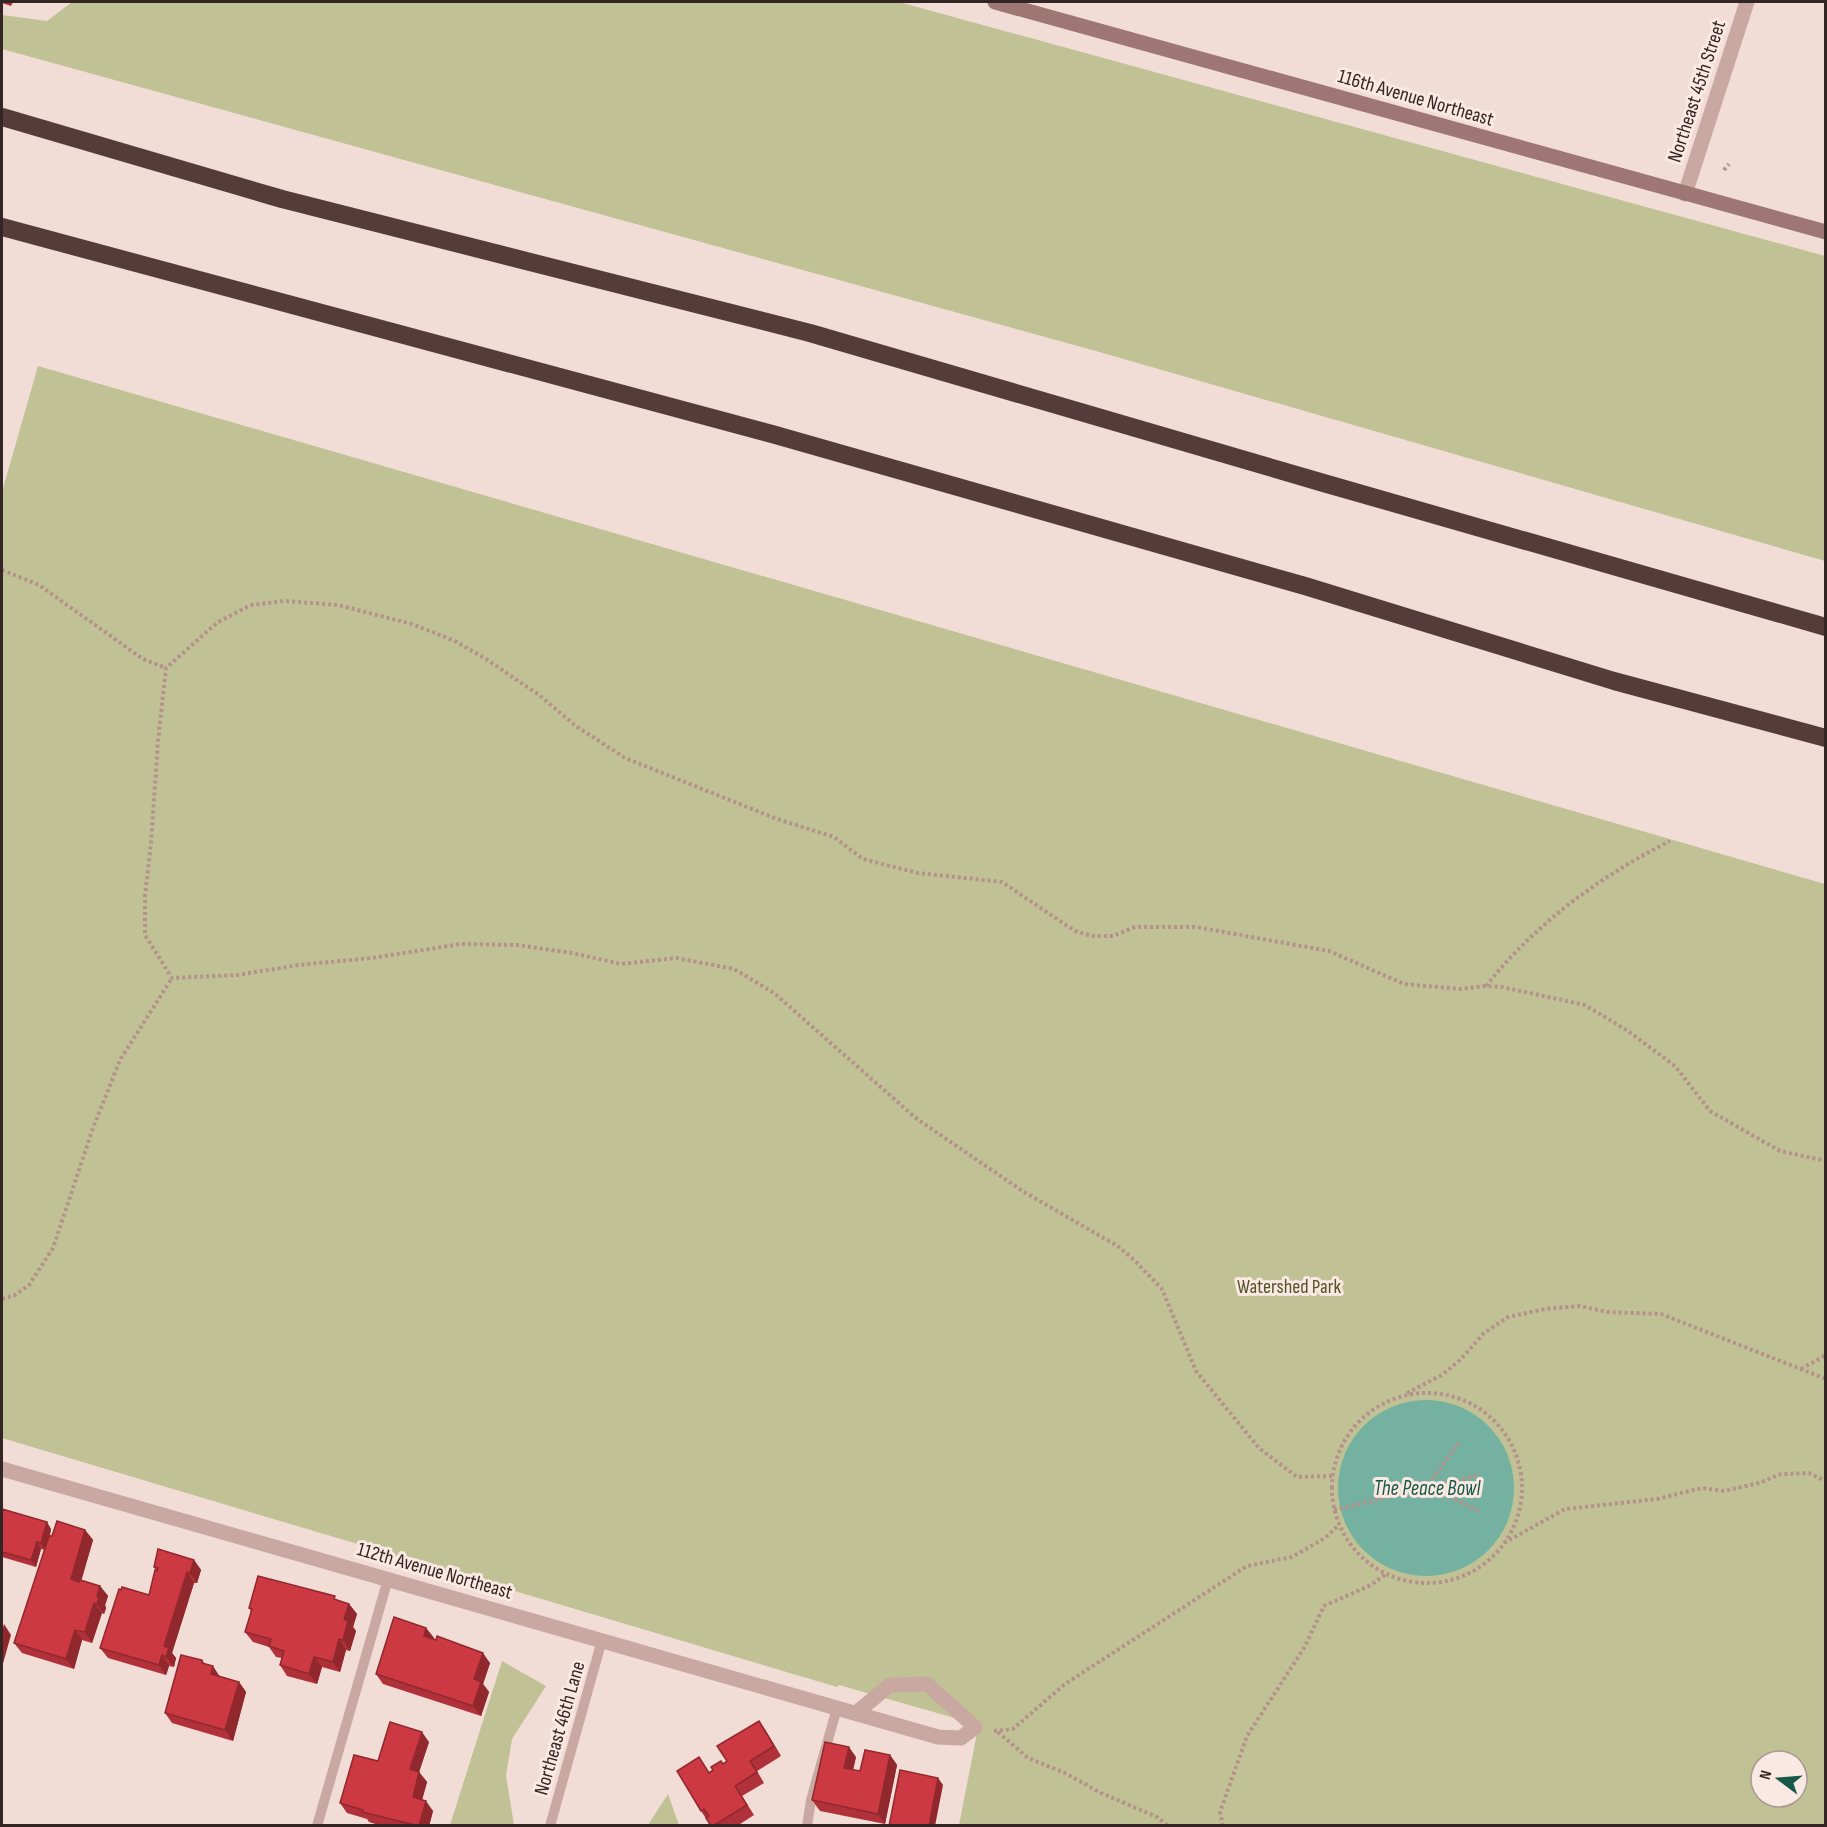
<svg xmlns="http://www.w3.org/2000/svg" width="1827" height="1827" viewBox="0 0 1827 1827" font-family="'Sofia Sans Condensed',sans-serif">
<rect width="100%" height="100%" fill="#f2dcd6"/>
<!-- green -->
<path fill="#c0c296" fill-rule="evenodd" d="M72 2H899L1825 256V561L1096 351 2 49V15L47 21Z
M38 366 1825 884V1825H959L977 1733 972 1723 839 1685 837 1687 2 1438V492ZM1761 1761H1797V1797H1761Z
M502 1661 546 1686 512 1739 506 1775 514 1825H450Z
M668 1794 679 1825H648Z"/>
<!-- water -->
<path fill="#74b1a0" d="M1338 1488a88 88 0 1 1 176 0a88 88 0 1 1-176 0Z"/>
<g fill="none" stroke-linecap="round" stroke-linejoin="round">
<!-- path -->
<path stroke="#b6918c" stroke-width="4" stroke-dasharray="3 3" stroke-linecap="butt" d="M1724 170 1729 164
M2 570 39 585 143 659 166 668
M1486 986C1536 923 1599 877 1670 841
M2 1299 15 1295 29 1285 53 1248 93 1128 120 1060 172 978
M1801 1369 1826 1355
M1407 1393 1442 1375 1459 1361 1484 1333 1508 1317 1545 1309 1580 1306 1607 1312 1661 1314 1826 1379
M1332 1488a95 95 0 1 1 190 0a95 95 0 1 1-190 0Z
M1459 1443 1427 1486 1479 1511
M1332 1476 1297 1477 1259 1448 1196 1371 1162 1289 1131 1257 1116 1245 1024 1192 917 1119 774 993 734 969 676 958 621 964 572 953 517 945 461 944 372 958 299 965 237 975 172 978 145 935V896L151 843 158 741 166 668 218 622 251 605 285 601 338 605 412 624 455 641 486 659 539 695 576 726 625 758 777 819 834 837 863 859 918 873 1002 882 1075 931 1092 936H1113L1135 927H1196L1329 951 1404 984 1461 989 1485 986 1502 987 1585 1005 1628 1031 1675 1066 1710 1111 1780 1151 1826 1161
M1334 1510 1480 1475
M1504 1543 1565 1509 1657 1499 1702 1488 1724 1491 1759 1483 1781 1474 1809 1473 1826 1481
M994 1731 1013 1729 1065 1684 1247 1566 1292 1557 1325 1538 1339 1525
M998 1732 1028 1758 1065 1773 1101 1793 1157 1817 1168 1826
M1223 1826 1220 1812 1247 1736 1304 1648 1324 1606 1371 1585 1386 1574"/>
<!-- lane -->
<path stroke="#caa8a2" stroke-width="10" d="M317 1826 388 1579
M550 1826 602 1640
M807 1826 811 1800 837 1708"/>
<!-- street -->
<path stroke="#caa8a2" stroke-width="15" d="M1685 194 1747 2
M2 1469 938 1737 961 1738 975 1727 927 1684 890 1685 856 1713"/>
<!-- secondary -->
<path stroke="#9e7673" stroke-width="15" d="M995 2 1826 232"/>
<!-- highway -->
<path stroke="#563b3b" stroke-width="18" d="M2 117 282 199 810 333 1327 484 1826 627
M2 227 772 434 1305 586 1614 681 1826 738"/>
</g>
<!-- wall -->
<path fill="#b03139" d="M2 2H13L11 6 2 3Z
M2 1509 51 1529 50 1536 85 1530 93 1540 81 1580 100 1586 108 1596 105 1605 106 1608 104 1614 102 1613 92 1643 82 1640 74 1669 22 1653 14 1643 45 1550 41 1549 36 1567 2 1557Z
M194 1560 201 1570 197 1583H194L172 1653 176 1658 174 1667 169 1666 166 1675 108 1658 100 1648 149 1595 156 1571 154 1567Z
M337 1600 349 1604 357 1614 353 1627 356 1631 350 1651 346 1650 340 1672 322 1667 317 1684 287 1676 280 1665 282 1658 276 1657 269 1647 253 1642 245 1632 251 1611 249 1608Z
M426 1628 434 1638 433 1639 490 1663 483 1684 489 1692 481 1716 383 1684 376 1674Z
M202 1660 205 1664 220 1676 239 1682 246 1692 233 1741 172 1723 165 1713Z
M759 1721 781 1756 757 1771 764 1783 742 1796 754 1815 737 1826H711L701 1811 709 1772 727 1761Z
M429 1742 419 1772 427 1782 422 1800 433 1811 429 1826H382L369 1822 367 1819 347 1813 340 1803 378 1761Z
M890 1755 897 1765 885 1824 820 1811 812 1800 856 1757 853 1770 860 1771Z"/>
<!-- shaded-wall -->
<path fill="#90282e" d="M47 1522 51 1529 45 1550 41 1543Z
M85 1530 93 1540 79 1589 71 1579Z
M37 1542 41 1549 36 1567 31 1560Z
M194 1560 201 1570 197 1583 190 1573Z
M187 1572 194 1583 172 1653 176 1658 174 1667 166 1657 164 1646Z
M100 1586 108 1596 105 1605 106 1608 104 1614 97 1604V1596Z
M94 1603 102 1613 92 1643 85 1632Z
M349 1604 357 1614 353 1627 356 1631 350 1651 343 1640 344 1619Z
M4 1624 11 1635 2 1667V1632Z
M426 1628 434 1638 431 1646 424 1636Z
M75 1630 82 1640 74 1669 66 1659Z
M339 1639 346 1650 340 1672 333 1662Z
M483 1653 490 1663 483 1684 489 1692 481 1716 473 1706 474 1679Z
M162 1655 169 1666 166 1675 159 1665Z
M314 1657 322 1667 317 1684 309 1674Z
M213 1666 220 1677 211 1674Z
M239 1682 246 1692 233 1741 225 1730Z
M759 1721 766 1731 781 1756 774 1746Z
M422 1732 429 1742 419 1772 427 1782 420 1807 413 1797 410 1769Z
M849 1747 856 1757 851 1778 844 1768Z
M890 1755 897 1765 885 1824 878 1814Z
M938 1778 943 1785 935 1826H929Z
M426 1801 433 1811 429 1826H419Z"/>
<!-- building -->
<path fill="#cd3942" stroke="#90282e" stroke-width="1.5" d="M2 1509 47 1522 41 1543 37 1542 31 1560 2 1552Z
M57 1521 85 1530 71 1579 79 1582 80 1580 100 1586 97 1596 99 1597 97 1604 94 1603 85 1632 75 1630 66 1659 14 1643 49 1536H52Z
M158 1549 194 1560 190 1573 187 1572 164 1646 169 1648 166 1657 162 1655 159 1665 100 1648 119 1589 121 1590 122 1587 149 1595 155 1570 157 1571 158 1568 154 1567Z
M258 1576 335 1596 334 1599 349 1604 344 1619 348 1621 343 1640 339 1639 333 1662 314 1657 309 1674 280 1665 284 1651 269 1646 271 1639 245 1632 252 1609 249 1608Z
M394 1617 426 1628 424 1636 436 1640 437 1636 483 1653 474 1679 481 1682 473 1706 376 1674Z
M181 1655 202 1660V1663L213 1666 211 1674 239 1682 225 1730 165 1713Z
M759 1721 774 1746 750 1761 757 1772 735 1786 747 1805 713 1826H711L706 1818 709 1816 704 1809 701 1811 677 1771 699 1757 709 1773 713 1770 711 1767 721 1761 723 1764 727 1761 717 1746Z
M390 1722 422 1732 410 1769 419 1772 413 1797 426 1801 419 1826 362 1812 363 1810 340 1803 354 1755 378 1761Z
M825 1742 849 1747 844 1768 860 1771 865 1750 890 1755 878 1814 812 1800Z
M900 1770 938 1778 929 1826H889Z"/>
<g text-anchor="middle" stroke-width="6" stroke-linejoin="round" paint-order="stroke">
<!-- street labels -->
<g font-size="20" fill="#342525" stroke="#fae8e2">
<text transform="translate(1696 91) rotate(-72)" y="7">Northeast 45th Street</text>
<text transform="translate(1416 97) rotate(16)" y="7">116th Avenue Northeast</text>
<text transform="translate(435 1570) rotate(16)" y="7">112th Avenue Northeast</text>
<text transform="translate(559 1728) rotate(-74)" y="7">Northeast 46th Lane</text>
</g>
<!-- park labels -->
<g font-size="20" fill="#515427" stroke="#fae8e2">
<text x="1289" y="1293">Watershed Park</text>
</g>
<!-- water labels -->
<g font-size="21" font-style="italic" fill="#185849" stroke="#fae8e2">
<text x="1427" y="1495">The Peace Bowl</text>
</g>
</g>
<!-- border -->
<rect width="1827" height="1827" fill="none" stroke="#342525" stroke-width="6"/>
<!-- north arrow -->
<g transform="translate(1779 1779) rotate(286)"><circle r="28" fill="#fae8e2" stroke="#ab9a96" stroke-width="1.5"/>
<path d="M0-4.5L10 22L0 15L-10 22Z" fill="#185849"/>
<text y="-9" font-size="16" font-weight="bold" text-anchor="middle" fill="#342525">N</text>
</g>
</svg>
